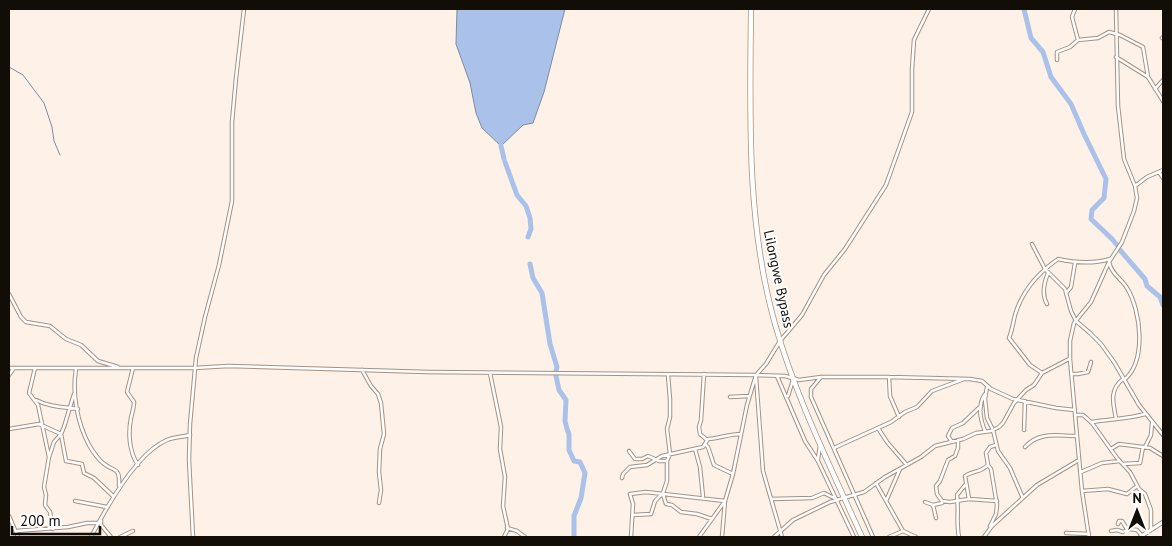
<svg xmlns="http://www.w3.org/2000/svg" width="1172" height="546" viewBox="0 0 1172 546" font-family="'PT Sans',sans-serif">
<rect width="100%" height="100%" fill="#fef1e7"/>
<!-- water -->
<path fill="#aac2e9" stroke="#7d8ca5" d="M457 9H565L544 92 533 123 523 125 501 146 482 128 476 113 470 83 456 44Z"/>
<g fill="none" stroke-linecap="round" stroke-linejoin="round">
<!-- stream -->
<path stroke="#7d8ca5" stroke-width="1" d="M9 67 23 75 44 103 52 127 54 141 60 155"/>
<!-- river -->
<path stroke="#aac2e9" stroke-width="5" d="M1024 9 1031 38 1043 52 1051 77 1071 104 1084 134 1106 179 1104 198 1092 210 1091 219 1112 239 1117 245
M501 146 504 159
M505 162 517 195 526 206 530 218 531 229 528 237
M1120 250 1145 279 1147 286 1160 297 1163 305
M530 264 533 278 542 293 550 344 557 367 556 371
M556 376 559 390 566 400 565 421 567 429 569 434V450L574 461 580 462 585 473 581 498 574 516V537"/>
<defs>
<path id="minor" d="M1075 9 1072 17 1078 40 1098 38 1109 32 1120 35 1143 47 1148 77
M1162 38 1163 37
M1116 57 1148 77 1163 101
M1057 60V52L1070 47 1078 40
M1155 89 1163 80
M1159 172 1163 178
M1135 186 1147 177 1163 170
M1032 244 1045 269 1065 289 1071 311 1076 321 1090 333 1101 344 1114 362 1139 405 1163 435
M1109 262C1112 275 1121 278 1127 288 1141 311 1147 361 1124 380
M1067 292 1071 287 1075 263
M9 294 21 317 26 322 50 326 66 339 81 345 98 361 118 367
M1047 304C1041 294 1044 283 1048 273
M9 368H195L228 366 428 372 756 375 785 376 799 380 821 377H889L970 379 982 381 991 389 1013 399 1056 408 1075 410
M35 368 29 393 38 405 49 457 44 487 46 495 45 505 50 512 53 529
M133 368 127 392 134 402C134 408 132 413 131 418 128 433 129 452 138 465
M76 369C72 394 77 422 89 445 92 450 98 459 103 463 114 473 120 465 119 486
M362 370 371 386 378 394 381 403 384 434 380 449 379 472 381 490 379 503
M490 373 501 427 500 449 505 477 503 506 508 529 504 537
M1042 373 1030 365 1009 338C1012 331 1013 323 1015 315 1022 291 1038 273 1058 259 1076 263 1093 264 1110 259
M704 374 701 420 699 427 700 434 707 440
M1071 374H1078L1088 372 1091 362
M9 375 14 368
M777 376 805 441 818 461 854 537
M756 377 763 471 782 537
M821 377 811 389V397L873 537
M889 377 890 396 899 417
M987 387 985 399 987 418 993 430 998 451 1010 468 1022 496
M985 394C977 406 980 419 985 431
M788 396 793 380
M730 397 749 396
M36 400C49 407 64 407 78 409
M1076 415H1083L1092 423 1117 458 1130 472 1139 489 1145 494 1151 510V529
M1116 418C1113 403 1109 390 1123 379
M1092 422C1110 419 1128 419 1145 414
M878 428 887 442 906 464
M9 429 39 424 61 434 66 461 82 464 84 473 94 478 113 496
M1024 430 1025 401
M958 440V448L955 456 948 460 940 481 936 486 937 494 942 501 950 502 969 499 997 501
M952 442 948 436 952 428 963 423 981 406
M706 445 708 447 714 465 733 474
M1025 447C1039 431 1058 436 1077 436
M1145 447 1151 435 1152 423
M834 448 891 422 905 412 917 407 932 391 964 379
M695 449 700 467 703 497
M1111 449 1119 444 1150 448 1163 456
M629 451 635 459H642L648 456 659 461H667
M49 457 54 442 61 434 64 427 74 394
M818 459 820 445
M1123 464 1140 463 1143 447
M1081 472 1102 463 1120 461
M622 478 623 474 630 467 647 465 662 456 703 447 708 439C720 438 730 434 741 434
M876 483 903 531 916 537
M1082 491 1108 489 1127 494 1137 486
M663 494 666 504 672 505 681 512 697 514 712 519
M771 499 812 498 824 493 834 498
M969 499 965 476C974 470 980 473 988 465
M75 501 107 507
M886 501 900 469
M925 502 933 505 942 503
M933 505 936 518
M633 515 651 514 655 501 663 493 667 481V461L670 454 667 429 670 417V399L668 375
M9 516 18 537
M101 520V525L111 537
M1118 524 1119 521H1122L1127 529
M990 526 996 514 997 505 991 469 988 465 986 453 990 447 996 445
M507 528 517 531 525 537
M16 531 68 527 87 523H97
M1111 531 1117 530 1123 532 1129 529 1137 530 1143 537
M1066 533 1089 534
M91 537C106 508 136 453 167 440 174 437 183 437 190 435
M120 537 133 531
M193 537 189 460 190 424 196 358 205 317 219 265 232 201V122L236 78 244 9
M631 537 633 504 630 494 646 492 725 501 699 537
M722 537 725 501 733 474 747 405 756 375 766 364 780 341 802 315 824 275 845 249 886 185 912 112V69L914 40 929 9
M774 537 793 520 830 502 864 492 885 477 921 457 935 446 963 439 976 433 991 431 999 427 1003 423 1014 403 1026 390 1034 385 1042 373 1069 359
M889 537 903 531
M959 537C956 523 959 510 957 495L966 484
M984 537 992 526 1037 485 1079 460
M1089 537 1082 491 1070 359V341L1074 323 1091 302 1109 262 1122 242 1134 211 1137 198 1135 186 1124 159 1118 106 1116 9"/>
<path id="tertiary" d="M1140 537 1163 522"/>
<path id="primary" d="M751 9C750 114 746 222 775 324 796 398 831 468 862 537"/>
</defs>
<!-- minor casing -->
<use href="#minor" stroke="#a59182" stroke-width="4.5"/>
<!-- tertiary casing -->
<use href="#tertiary" stroke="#a59182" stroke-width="5"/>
<!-- primary casing -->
<use href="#primary" stroke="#a59182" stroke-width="6"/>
<!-- minor -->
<use href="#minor" stroke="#fff" stroke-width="2.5"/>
<!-- tertiary -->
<use href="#tertiary" stroke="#fff" stroke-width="3"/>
<!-- primary -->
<use href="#primary" stroke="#fff" stroke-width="4.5"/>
</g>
<g text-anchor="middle" stroke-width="4" stroke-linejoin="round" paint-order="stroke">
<!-- street labels -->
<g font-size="14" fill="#130d07" stroke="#fff">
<text transform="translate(779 279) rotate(78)" y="5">Lilongwe Bypass</text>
</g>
</g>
<!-- border -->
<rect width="1172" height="546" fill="none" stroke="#130d07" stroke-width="20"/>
<!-- north arrow -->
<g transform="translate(1137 511)" stroke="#ffffff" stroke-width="4" paint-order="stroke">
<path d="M0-4L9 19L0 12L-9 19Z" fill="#130d07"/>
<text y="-8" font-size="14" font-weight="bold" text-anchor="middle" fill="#130d07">N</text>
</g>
<!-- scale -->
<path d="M12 526v8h88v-8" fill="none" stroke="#130d07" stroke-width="2.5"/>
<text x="20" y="526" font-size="15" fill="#130d07" stroke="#ffffff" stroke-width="4" paint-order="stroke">200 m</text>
</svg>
